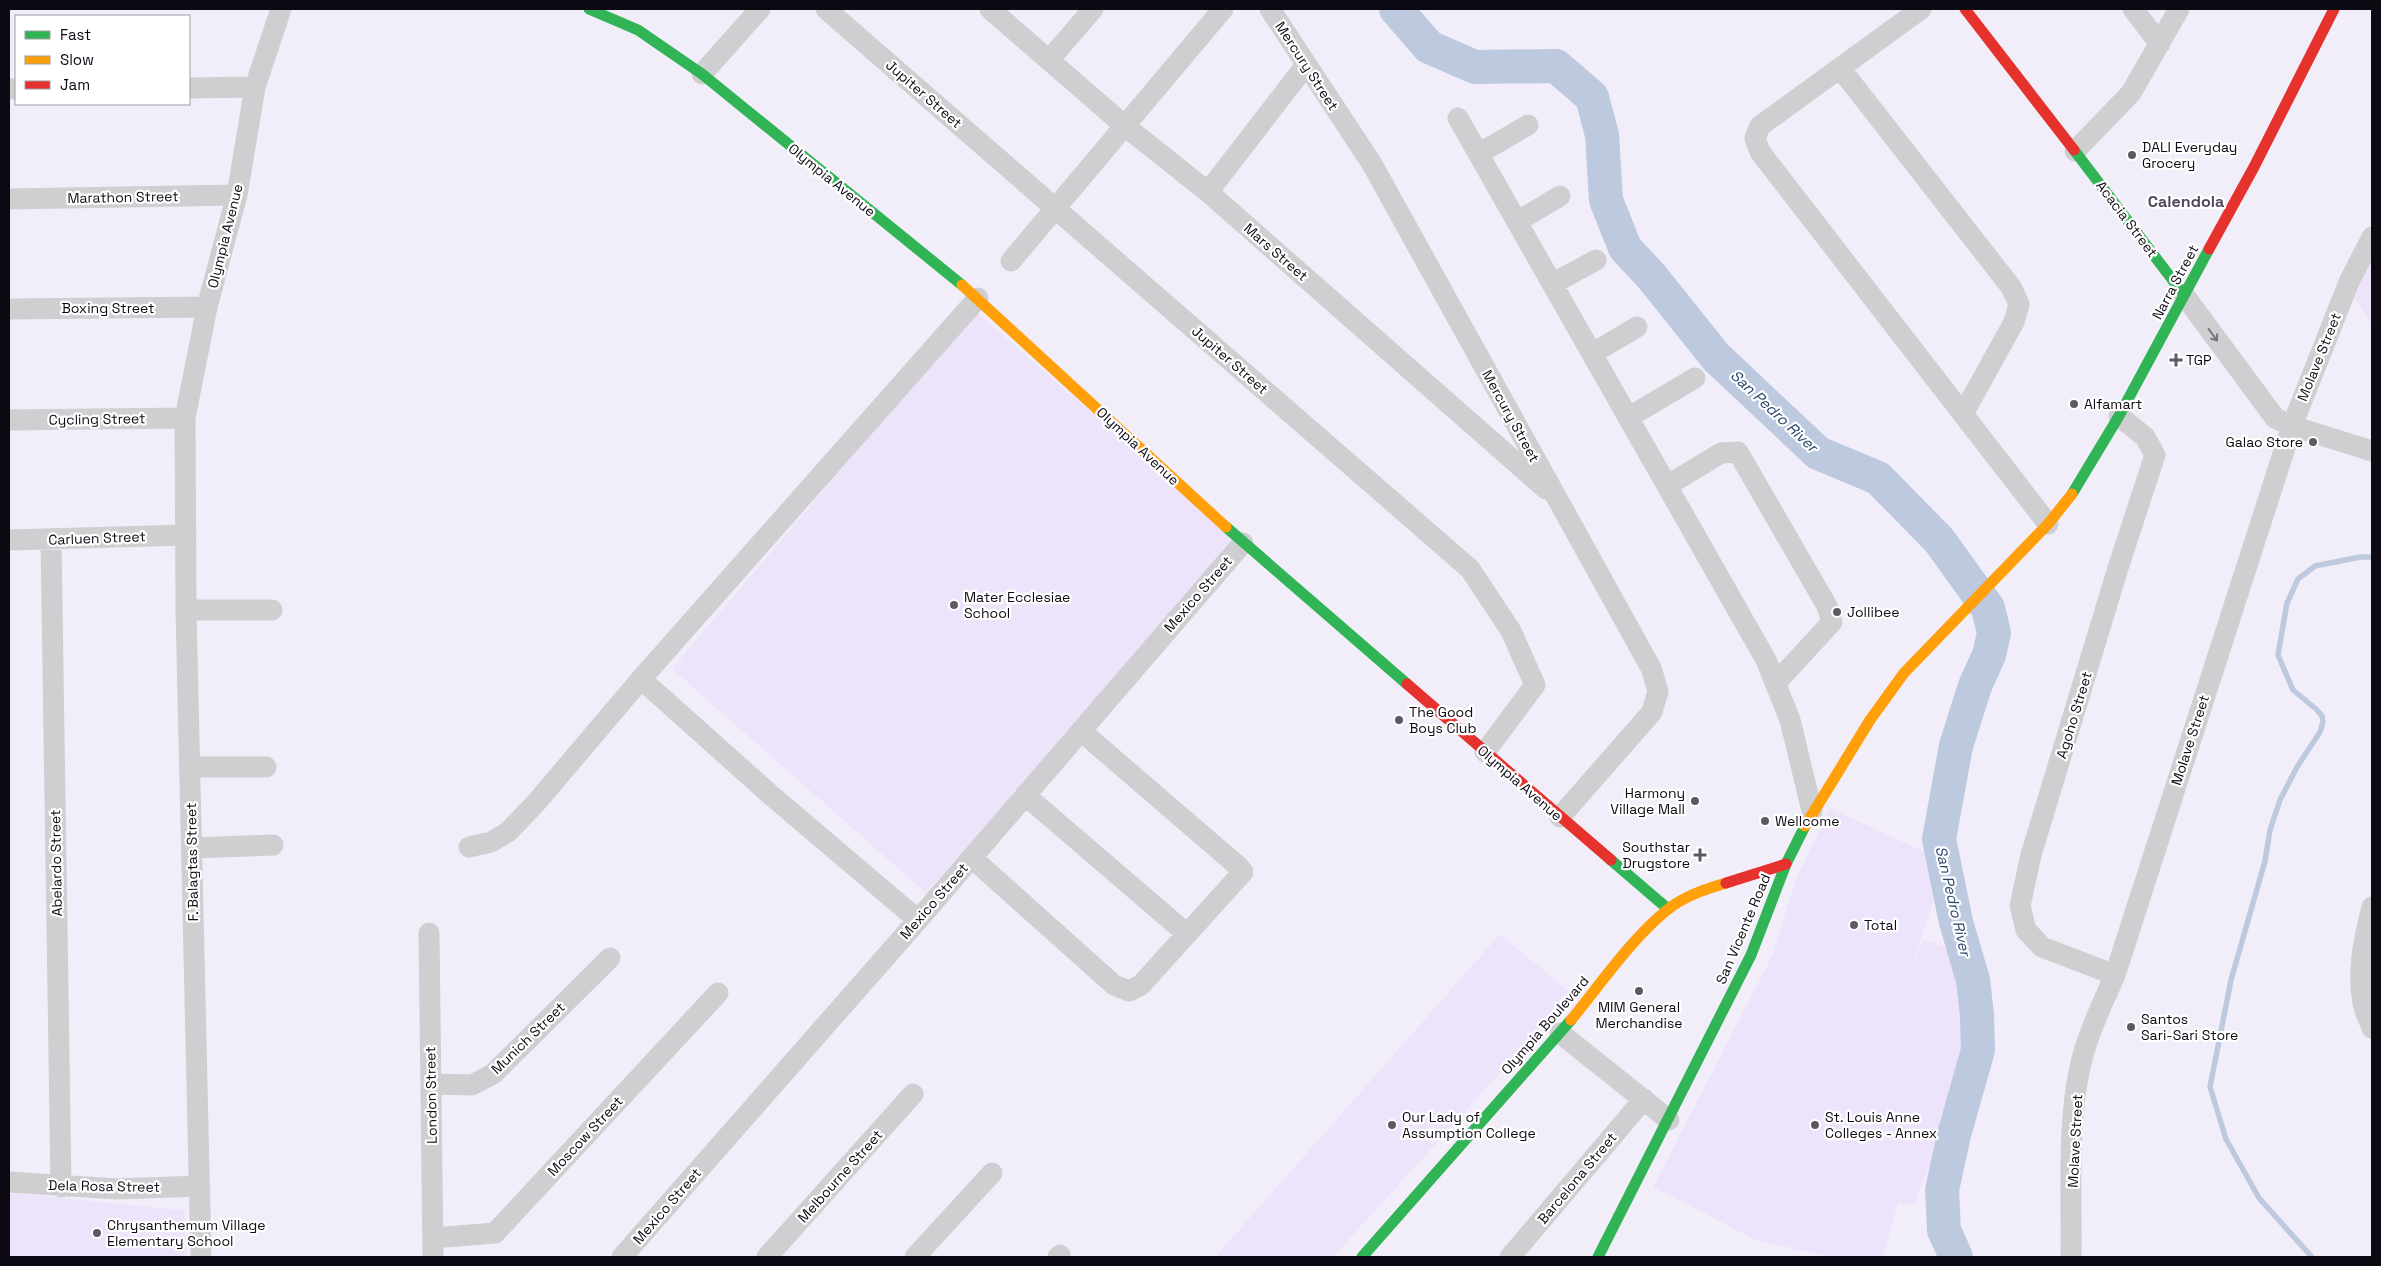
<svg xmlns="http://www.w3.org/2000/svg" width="2381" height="1266" viewBox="0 0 2381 1266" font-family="'Space Grotesk',sans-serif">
<rect width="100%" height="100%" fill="#f2eef9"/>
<!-- built -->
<path fill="#ede4fb" d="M2372 261V326L2354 296Z
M975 311 1238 540 926 893 672 669Z
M1830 808 1931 855 1936 896 1913 961 1924 940 1947 948 1965 997 1970 1062 1914 1205 1898 1203 1883 1257H1830L1756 1240 1653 1187 1773 954 1795 881Z
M1500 934 1572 994 1333 1257H1215Z
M9 1193 184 1210 186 1257H9Z"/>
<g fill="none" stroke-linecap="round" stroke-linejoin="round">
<!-- stream -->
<path stroke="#bdc9df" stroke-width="5.5" d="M2312 1257 2259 1198 2226 1139 2210 1087 2231 980 2265 861 2270 830 2280 800 2297 767 2320 732 2323 722 2322 716 2316 709 2293 690 2278 655 2287 603 2298 579 2315 566 2360 557H2372"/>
<!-- river -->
<path stroke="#bdc9df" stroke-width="34" d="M1396 9 1429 47 1475 67 1556 66 1592 97 1602 135 1606 200 1625 248 1652 277 1716 357 1818 453 1878 478 1939 540 1988 608 1994 633 1989 655 1975 686 1956 746 1939 839 1956 922 1973 980 1977 1015 1978 1050 1954 1135 1942 1190 1944 1230 1956 1257"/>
<!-- street -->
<path stroke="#cfced1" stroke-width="21" d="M826 9 1470 569 1511 631 1535 685 1485 752
M990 9 1125 126 1208 192 1546 489
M1270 9 1372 164 1651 668 1658 691 1652 712 1560 817
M1921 9 1760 126 1755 138 1760 152 2048 524
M2133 9 2160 44
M1050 59 1093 9
M1840 68 2011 287 2019 304 2014 322 1963 414
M702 74 760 9
M189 88 255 87
M9 89H16
M1458 118 1766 660 1790 720 1812 811
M2075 151 2131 93 2179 9
M1480 153 1528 125
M1208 192 1306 65
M9 199 237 195
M1518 221 1560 196
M1011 261 1223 9
M1554 283 1596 260
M2184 295 2275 418 2292 426 2372 451
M9 309 207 307
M1593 353 1637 327
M1629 417 1695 378
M9 420 185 418
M1668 485 1721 453 1738 452 1827 606 1832 622 1776 683
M51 539 61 1187
M9 540 186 535
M186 610H272
M641 679 978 298
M190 767H266
M1025 795 1187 934
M469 847 491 842 508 832 535 804 641 679 772 796 918 920
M192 848 273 845
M972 858 1114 985 1129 991 1141 985 1243 872 1239 867 1081 731
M2372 907C2364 938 2356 975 2364 1007 2365 1014 2370 1021 2372 1028
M429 933 433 1257
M2115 975 2042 947 2026 930 2020 906 2031 855 2118 568 2155 455 2145 437 2119 416
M1560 1033 1669 1120
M431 1084 472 1085 493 1074 610 958
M9 1182 117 1189 200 1186
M433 1238 495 1233 718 993
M201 1257 186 610 185 418 207 307 237 195 255 87 281 9
M622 1257 918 920 1243 543
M767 1257 913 1094
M915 1257 992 1173
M1058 1257 1060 1255
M1510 1257 1644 1099
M2071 1257C2072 1197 2067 1126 2080 1067 2087 1035 2102 1005 2115 975L2292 426 2349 282 2372 237"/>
<!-- fast -->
<path stroke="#30b455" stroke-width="11" d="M589 9 638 30 702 74 962 285
M2074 150 2184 295
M2072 494 2119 416 2209 249
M1226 527 1407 684
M1611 860 1668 909
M1362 1257 1571 1020
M1598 1257 1751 955 1786 864 1805 826"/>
<!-- slow -->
<path stroke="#ff9f0a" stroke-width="11" d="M962 285 1226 527
M1805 826 1870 720 1904 673 2048 524 2072 494
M1571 1020C1599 986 1633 937 1667 910 1684 896 1706 889 1726 883"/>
<!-- jam -->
<path stroke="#e5322d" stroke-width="11" d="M1965 9 2074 150
M2209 249 2254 167 2334 9
M1407 684 1611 860
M1726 883 1786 864"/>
</g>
<!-- one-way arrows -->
<defs><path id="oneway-shaft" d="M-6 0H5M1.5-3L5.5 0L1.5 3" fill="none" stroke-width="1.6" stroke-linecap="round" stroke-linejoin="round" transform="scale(1.25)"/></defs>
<use stroke="#78757b" href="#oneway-shaft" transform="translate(2213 335) rotate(54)"/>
<!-- markers -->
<g fill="#5d5963" stroke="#fff" stroke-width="2">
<circle cx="2132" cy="155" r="5"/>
<path d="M2173.5 352.5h5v5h5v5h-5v5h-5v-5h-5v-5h5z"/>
<circle cx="2074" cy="404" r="5"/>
<circle cx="2313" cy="442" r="5"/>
<circle cx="954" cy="605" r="5"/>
<circle cx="1837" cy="612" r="5"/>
<circle cx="1399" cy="720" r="5"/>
<circle cx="1695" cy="801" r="5"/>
<circle cx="1765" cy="821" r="5"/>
<path d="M1697.5 847.5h5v5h5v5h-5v5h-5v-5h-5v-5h5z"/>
<circle cx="1854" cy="925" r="5"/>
<circle cx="1639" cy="991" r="5"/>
<circle cx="2131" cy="1027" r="5"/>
<circle cx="1392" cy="1125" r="5"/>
<circle cx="1815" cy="1125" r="5"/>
<circle cx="97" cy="1233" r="5"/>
</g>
<g text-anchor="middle" stroke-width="4.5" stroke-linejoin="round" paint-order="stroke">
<!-- street labels -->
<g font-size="14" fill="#0d0912" stroke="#fff">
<text transform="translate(1307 66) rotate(57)" y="5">Mercury Street</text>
<text transform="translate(924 94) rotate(41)" y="5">Jupiter Street</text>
<text transform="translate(832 180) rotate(39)" y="5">Olympia Avenue</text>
<text transform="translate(123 197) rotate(-1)" y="5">Marathon Street</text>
<text transform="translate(2127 219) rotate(53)" y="5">Acacia Street</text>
<text transform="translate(225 236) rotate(-76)" y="5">Olympia Avenue</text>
<text transform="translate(1276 252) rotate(41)" y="5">Mars Street</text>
<text transform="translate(2175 282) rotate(-62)" y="5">Narra Street</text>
<text x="108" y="313">Boxing Street</text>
<text transform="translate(2319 357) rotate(-68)" y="5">Molave Street</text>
<text transform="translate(1230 360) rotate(41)" y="5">Jupiter Street</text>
<text transform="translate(1511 416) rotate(61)" y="5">Mercury Street</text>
<text transform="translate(97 419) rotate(-1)" y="5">Cycling Street</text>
<text transform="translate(1138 446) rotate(43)" y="5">Olympia Avenue</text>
<text transform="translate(97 538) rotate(-2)" y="5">Carluen Street</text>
<text transform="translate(1198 594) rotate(-49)" y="5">Mexico Street</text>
<text transform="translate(2074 715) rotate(-73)" y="5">Agoho Street</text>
<text transform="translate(2190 740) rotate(-72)" y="5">Molave Street</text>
<text transform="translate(1520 783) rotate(41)" y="5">Olympia Avenue</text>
<text transform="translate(192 862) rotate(-91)" y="5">F. Balagtas Street</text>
<text transform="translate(56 863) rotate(-91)" y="5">Abelardo Street</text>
<text transform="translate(934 901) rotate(-49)" y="5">Mexico Street</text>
<text transform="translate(1743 929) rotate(-67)" y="5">San Vicente Road</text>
<text transform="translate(1545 1025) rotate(-49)" y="5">Olympia Boulevard</text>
<text transform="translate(528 1038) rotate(-44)" y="5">Munich Street</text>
<text transform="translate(431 1095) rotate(-91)" y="5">London Street</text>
<text transform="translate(585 1136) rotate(-47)" y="5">Moscow Street</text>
<text transform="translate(2075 1141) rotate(-87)" y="5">Molave Street</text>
<text transform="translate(840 1176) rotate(-48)" y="5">Melbourne Street</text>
<text transform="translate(1577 1178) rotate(-50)" y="5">Barcelona Street</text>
<text transform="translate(104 1186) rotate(1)" y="5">Dela Rosa Street</text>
<text transform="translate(667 1206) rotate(-49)" y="5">Mexico Street</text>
</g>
<!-- poi labels -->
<g font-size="14" fill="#0d0912" stroke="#fff" text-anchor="start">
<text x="2142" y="152">DALI Everyday<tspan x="2142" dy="16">Grocery</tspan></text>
<text x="2186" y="365">TGP</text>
<text x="2084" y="409">Alfamart</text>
<text x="2303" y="447" text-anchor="end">Galao Store</text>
<text x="964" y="602">Mater Ecclesiae<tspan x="964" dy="16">School</tspan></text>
<text x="1847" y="617">Jollibee</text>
<text x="1409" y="717">The Good<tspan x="1409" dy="16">Boys Club</tspan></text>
<text x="1685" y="798" text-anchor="end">Harmony<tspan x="1685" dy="16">Village Mall</tspan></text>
<text x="1775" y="826">Wellcome</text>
<text x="1690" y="852" text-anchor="end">Southstar<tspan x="1690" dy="16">Drugstore</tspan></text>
<text x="1864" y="930">Total</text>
<text x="1639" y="1012" text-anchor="middle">MIM General<tspan x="1639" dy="16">Merchandise</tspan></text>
<text x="2141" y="1024">Santos<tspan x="2141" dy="16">Sari-Sari Store</tspan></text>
<text x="1402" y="1122">Our Lady of<tspan x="1402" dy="16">Assumption College</tspan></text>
<text x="1825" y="1122">St. Louis Anne<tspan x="1825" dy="16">Colleges - Annex</tspan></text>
<text x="107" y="1230">Chrysanthemum Village<tspan x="107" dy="16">Elementary School</tspan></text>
</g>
<!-- water labels -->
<g font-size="15" font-style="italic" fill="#2b476d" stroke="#fff">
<text transform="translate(1774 411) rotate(43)" y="5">San Pedro River</text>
<text transform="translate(1953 901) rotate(77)" y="5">San Pedro River</text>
</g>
<!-- quarter labels -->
<g font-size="16" font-weight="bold" fill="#4f465c" stroke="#fff">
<text x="2186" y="207">Calendola</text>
</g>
</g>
<!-- border -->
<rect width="2381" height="1266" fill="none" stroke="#0d0912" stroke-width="20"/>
<!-- legend -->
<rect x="15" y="15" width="175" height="90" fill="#ffffff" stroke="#9e9da0"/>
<rect x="25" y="31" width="25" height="8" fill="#30b455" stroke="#9e9da0"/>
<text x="60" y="40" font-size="15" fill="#0d0912">Fast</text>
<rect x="25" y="56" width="25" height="8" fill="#ff9f0a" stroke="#9e9da0"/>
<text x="60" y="65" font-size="15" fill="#0d0912">Slow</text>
<rect x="25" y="81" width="25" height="8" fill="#e5322d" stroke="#9e9da0"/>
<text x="60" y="90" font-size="15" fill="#0d0912">Jam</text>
</svg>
